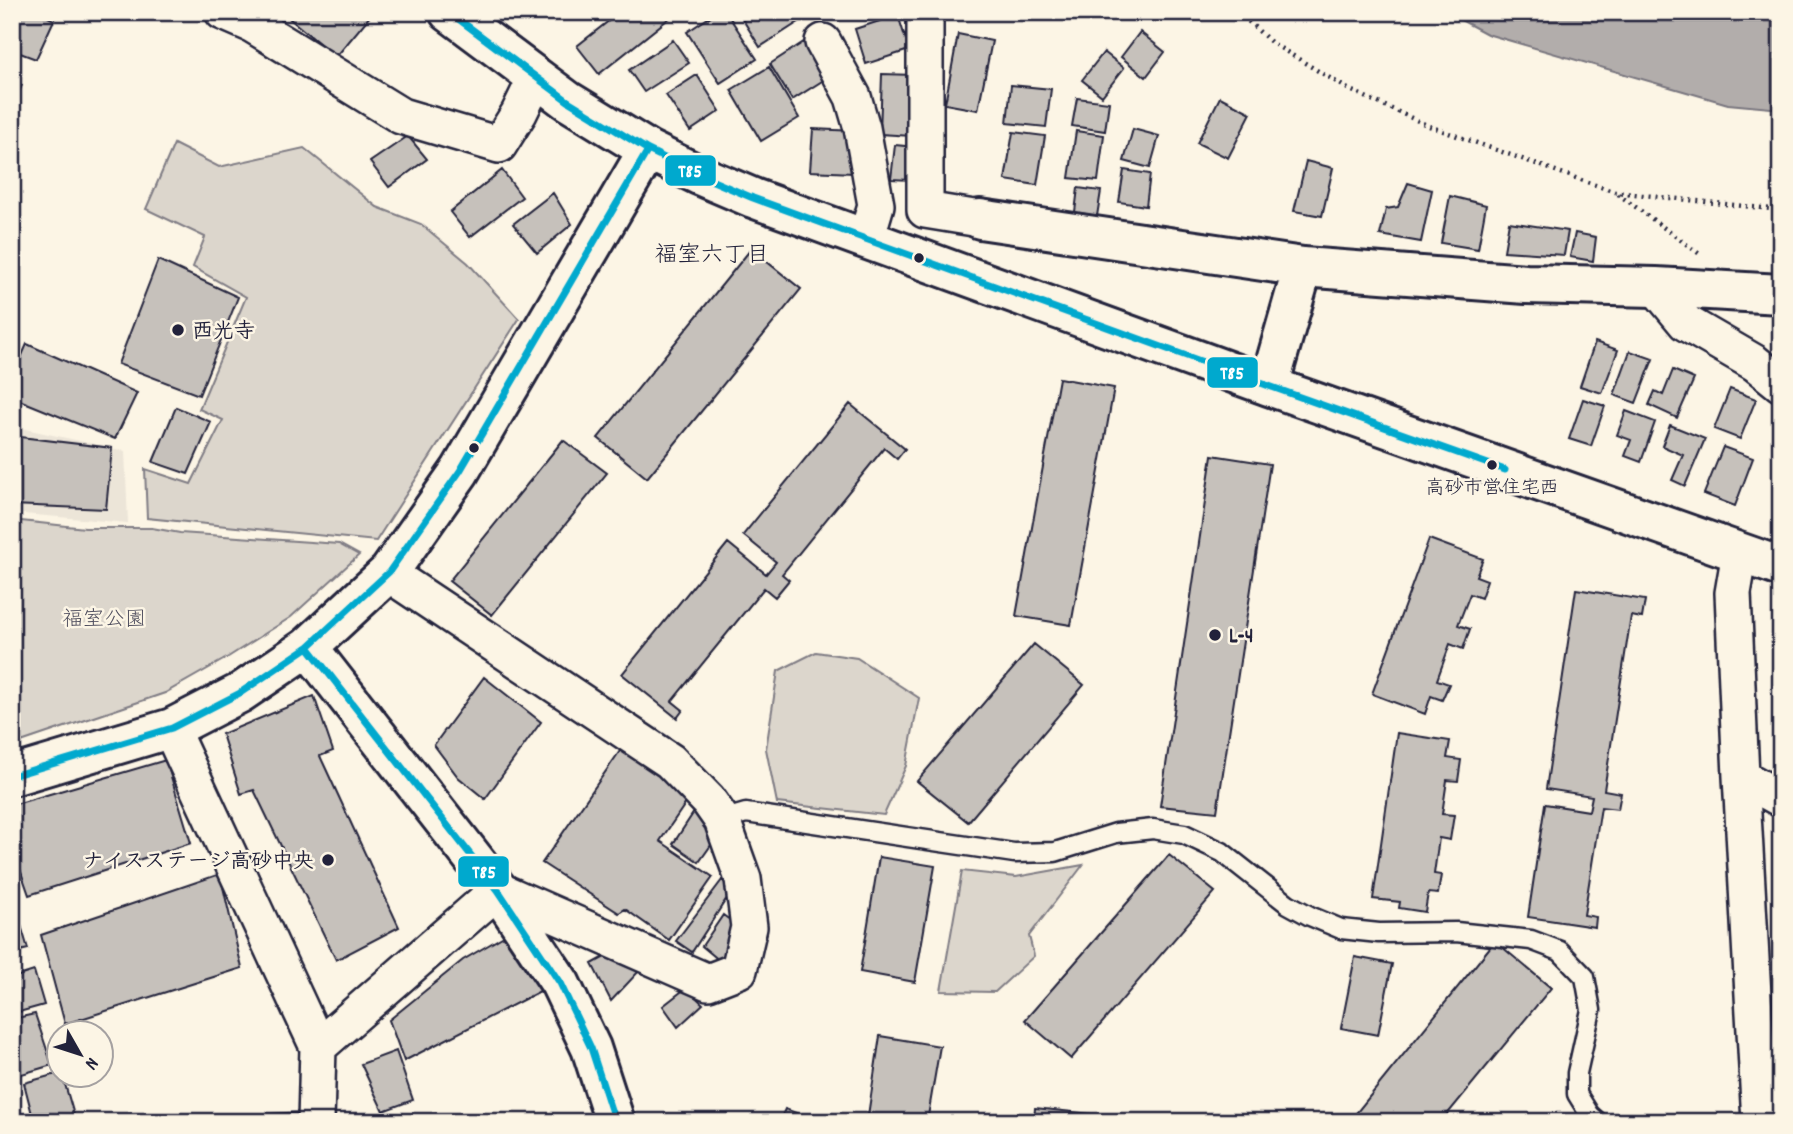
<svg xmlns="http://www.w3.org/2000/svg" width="1793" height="1134" viewBox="0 0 1793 1134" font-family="Dekko,'Klee One',sans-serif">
<rect width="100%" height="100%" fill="#fcf5e5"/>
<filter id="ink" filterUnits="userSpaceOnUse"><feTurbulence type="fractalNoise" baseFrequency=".0143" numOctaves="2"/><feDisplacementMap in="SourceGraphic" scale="14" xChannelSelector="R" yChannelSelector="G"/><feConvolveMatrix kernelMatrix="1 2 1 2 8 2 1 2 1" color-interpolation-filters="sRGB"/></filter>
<g filter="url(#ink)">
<!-- built -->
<path fill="#ece5d8" d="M12 426 125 451 128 523 12 513Z"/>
<!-- green -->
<path fill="#dcd6cc" stroke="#7f7c84" stroke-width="2" d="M174 144 219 167 304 148 377 207 421 224 468 263 519 319 376 541 147 518 145 469 191 484 223 420 199 409 246 297 193 267 205 237 146 209Z
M12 520 85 528H152L180 533 339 544 359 555 291 617 225 659 165 693 12 745Z
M816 652 857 658 919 698 906 766 884 815 777 803 766 749 778 671Z
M1083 865 1029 936 1034 956 995 992 941 991 962 871 1016 877Z"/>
<!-- water -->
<path fill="#b2adab" stroke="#78757e" stroke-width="2" d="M1446 12H1781V109L1728 104 1487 34Z"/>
<!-- building -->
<path fill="#c6c1bb" stroke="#22223b" stroke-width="2" d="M22 12H38L54 20 36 59 12 50V35Z
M295 12H367L371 15 336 57 290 19Z
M620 12H669L672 16 599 74 577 46Z
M717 12H726L757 59 720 83 687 32Z
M738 12H801L805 18 760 47Z
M898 15 909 50 866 64 855 29Z
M1140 32 1165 52 1146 77 1121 57Z
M958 34 992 41 978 110 945 104Z
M673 40 689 63 644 92 629 70Z
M807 40 830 76 792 100 770 64Z
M1104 52 1124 68 1102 96 1082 80Z
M769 67 799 118 761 141 731 90Z
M882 74 914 75 912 136 880 134Z
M697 75 720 111 690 131 666 95Z
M12 81 22 85 12 107Z
M1011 85 1051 89 1046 127 1007 123Z
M1220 97 1251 113 1228 158 1197 143Z
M1077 98 1109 102 1105 131 1072 126Z
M813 129 855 131 853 173 810 171Z
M1133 129 1159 136 1150 168 1124 161Z
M1076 131 1104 135 1098 181 1069 178Z
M1013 132 1045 136 1037 185 1005 180Z
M408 136 427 159 389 187 370 162Z
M895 145 915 147 911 180 891 179Z
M1306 161 1333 168 1322 216 1294 211Z
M502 170 522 197 470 237 450 212Z
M1124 170 1150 174 1146 206 1119 202Z
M1408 183 1432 190 1421 242 1380 235 1386 209 1398 207Z
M1078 188 1101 191 1097 216 1075 212Z
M553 193 572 224 537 253 513 224Z
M1450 196 1486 205 1478 249 1441 243Z
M1509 222 1568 231 1564 255 1504 251Z
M1575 233 1596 237 1593 261 1570 257Z
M751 249 801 289 647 478 598 438Z
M158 260 238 297 199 395 118 364Z
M1595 342 1618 350 1602 393 1580 386Z
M27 344 137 393 115 439 12 397V378Z
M1630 351 1653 359 1636 403 1614 395Z
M1673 370 1694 379 1677 418 1649 405 1655 391 1663 395Z
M1059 378 1114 388 1071 625 1016 616Z
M1730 389 1756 399 1740 439 1714 429Z
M1583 399 1605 406 1591 446 1569 439Z
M850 404 905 449 897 459 884 448 782 574 789 580 775 597 764 588 672 701 683 710 677 718 622 674 728 543 766 574 776 562 743 535Z
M176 407 211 422 188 474 153 462Z
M1626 411 1655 422 1641 462 1625 456 1631 440 1617 435Z
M1670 425 1705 439 1685 486 1672 480 1683 455 1662 446Z
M12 436 112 448 106 509 12 505Z
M563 440 607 473 492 615 449 581Z
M1723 447 1753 458 1735 506 1704 494Z
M1212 455 1270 464 1217 812 1160 806Z
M1429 539 1483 559 1476 576 1487 580 1481 598 1470 594 1458 625 1470 629 1463 649 1450 644 1437 680 1449 684 1442 700 1431 696 1425 714 1372 694Z
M1576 589 1645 600 1642 618 1631 616 1604 790 1621 793 1618 809 1601 807 1584 915 1596 917 1595 927 1528 917 1545 804 1589 811 1592 796 1546 789Z
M1034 644 1084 685 968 822 917 781Z
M484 677 541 722 485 799 458 777 434 745Z
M314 696 333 751 320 756 399 927 336 960 254 790 241 794 222 734Z
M1397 733 1450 741 1447 758 1461 760 1458 781 1447 780 1442 814 1454 815 1450 840 1439 838 1434 874 1441 875 1438 894 1428 893 1425 912 1399 908 1400 902 1373 899Z
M622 748 692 794 660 841 713 877 669 940 625 909 619 913 542 863Z
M166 760 191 843 29 895 12 846V805Z
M694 812 721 831 699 862 673 844Z
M1169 855 1215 892 1071 1059 1025 1020Z
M879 857 935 866 915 982 860 972Z
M220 874 242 968 65 1024 41 935Z
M722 880 734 887 692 952 676 941Z
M12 902H14L28 949 12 953Z
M723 915 742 929 720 961 702 946Z
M514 930 548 987 404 1061 389 1020 463 960Z
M1495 941 1551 988 1441 1122H1349Z
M614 952 641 969 611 1001 592 964Z
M1355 957 1392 964 1378 1035 1341 1028Z
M34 971 44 1005 12 1014V978Z
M686 988 703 1004 678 1027 663 1006Z
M35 1014 52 1065 12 1077V1019Z
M880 1036 940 1046 927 1122H867Z
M396 1051 413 1100 383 1111 361 1064Z
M60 1073 62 1074 76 1122H34L24 1083Z
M1035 1108 1100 1115 1099 1122H1034Z
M785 1109 810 1118 809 1122H779Z
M306 1112 307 1122H228V1116Z"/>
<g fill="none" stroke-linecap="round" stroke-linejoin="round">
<defs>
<path id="lane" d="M722 820 746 813 1014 853 1055 852 1116 833 1153 829 1184 834 1222 852 1288 904 1310 916 1341 929 1379 933 1456 932 1531 940 1560 951 1585 977 1591 1010 1577 1073V1094L1590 1115 1598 1122"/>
<path id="street" d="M223 12 253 25 401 116 499 145 519 113 536 78
M925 12V210L980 219
M823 42 853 97 862 128 876 205 866 239
M1656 287 1686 323 1755 363 1781 384
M1740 552 1733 593 1741 777 1760 1122
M172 728 178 745 318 1047 316 1122
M1741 777 1781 799
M318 1047 498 890 708 982 739 970 749 927 743 879 722 820 708 800 670 761 404 584 389 572"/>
<path id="secondary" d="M449 12 568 101 648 150 699 175 753 198 1269 386 1781 567
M980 219 1303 267 1526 284 1656 287 1781 294
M1269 386 1303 267
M308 647 498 890 560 983 591 1048 615 1122
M12 776 172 728 240 693 308 647 389 572 460 471 648 150"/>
</defs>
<!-- lane casing -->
<use href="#lane" stroke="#22223b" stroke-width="23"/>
<!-- street casing -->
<use href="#street" stroke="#22223b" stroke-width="40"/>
<!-- secondary casing -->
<use href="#secondary" stroke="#22223b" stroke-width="44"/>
<!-- path -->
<path stroke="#22223b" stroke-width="4.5" stroke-dasharray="2 5" stroke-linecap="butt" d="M1238 12 1272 43 1348 89 1429 126 1615 192 1781 210
M1618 194 1701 255"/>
<!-- lane -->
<use href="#lane" stroke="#fcf5e5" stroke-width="18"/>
<!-- street -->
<use href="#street" stroke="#fcf5e5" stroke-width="35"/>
<!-- secondary -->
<use href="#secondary" stroke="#fcf5e5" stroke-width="38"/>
<defs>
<path id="bus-1" d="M449 12 568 101 648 150 699 175 753 198 1269 386 1505 470
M308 647 498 890 560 983 591 1048 615 1122
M12 776 172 728 240 693 308 647 389 572 460 471 648 150"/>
</defs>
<!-- bus-1 casing -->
<use href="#bus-1" stroke="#fcf5e5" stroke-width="12"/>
<!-- bus-1 -->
<use href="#bus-1" stroke="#00a9ce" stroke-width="7"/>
</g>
</g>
<!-- markers -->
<g fill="#22223b" stroke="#fcf5e5" stroke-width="2.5">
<circle cx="919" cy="258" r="6"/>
<circle cx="178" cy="330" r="7"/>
<circle cx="474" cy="448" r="6"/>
<circle cx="1492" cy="465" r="6"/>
<circle cx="1215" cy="635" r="7"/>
<circle cx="328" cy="860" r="7"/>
</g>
<g text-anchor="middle" stroke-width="5" stroke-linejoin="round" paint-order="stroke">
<!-- bus labels -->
<g font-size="19" fill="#22223b" stroke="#fcf5e5">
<text x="1492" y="493">高砂市営住宅西</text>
</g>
<!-- poi labels -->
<g font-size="21" font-weight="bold" fill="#22223b" stroke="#fcf5e5" text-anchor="start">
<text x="192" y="337">西光寺</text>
<text x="1229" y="642">L-4</text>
<text x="314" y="867" text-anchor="end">ナイスステージ高砂中央</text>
</g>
<!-- park labels -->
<g font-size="21" fill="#504f5f" stroke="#fcf5e5">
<text x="104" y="625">福室公園</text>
</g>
<!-- neighbourhood labels -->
<g font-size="23" fill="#22223b" stroke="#fcf5e5">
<text x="712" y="261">福室六丁目</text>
</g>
</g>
<g stroke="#fcf5e5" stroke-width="2.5">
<rect x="664" y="154" width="53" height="33" rx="7" fill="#00a9ce"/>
<rect x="1206" y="356" width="53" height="33" rx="7" fill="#00a9ce"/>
<rect x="457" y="855" width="53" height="33" rx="7" fill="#00a9ce"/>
</g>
<g font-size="19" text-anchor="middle" font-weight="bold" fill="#fff">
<text x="690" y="177">T85</text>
<text x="1232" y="379">T85</text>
<text x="484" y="878">T85</text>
</g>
<!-- margin -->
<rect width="1793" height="1134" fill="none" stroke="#fcf5e5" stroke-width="42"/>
<rect x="21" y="21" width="1751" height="1092" fill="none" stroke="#22223b" stroke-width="2.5" filter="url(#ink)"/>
<!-- north arrow -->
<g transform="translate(80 1054) rotate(129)"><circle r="33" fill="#fcf5e5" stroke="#a5a1a1" stroke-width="2"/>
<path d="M0-5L12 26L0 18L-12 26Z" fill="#22223b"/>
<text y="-10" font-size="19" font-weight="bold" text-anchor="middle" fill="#22223b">N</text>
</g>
</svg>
